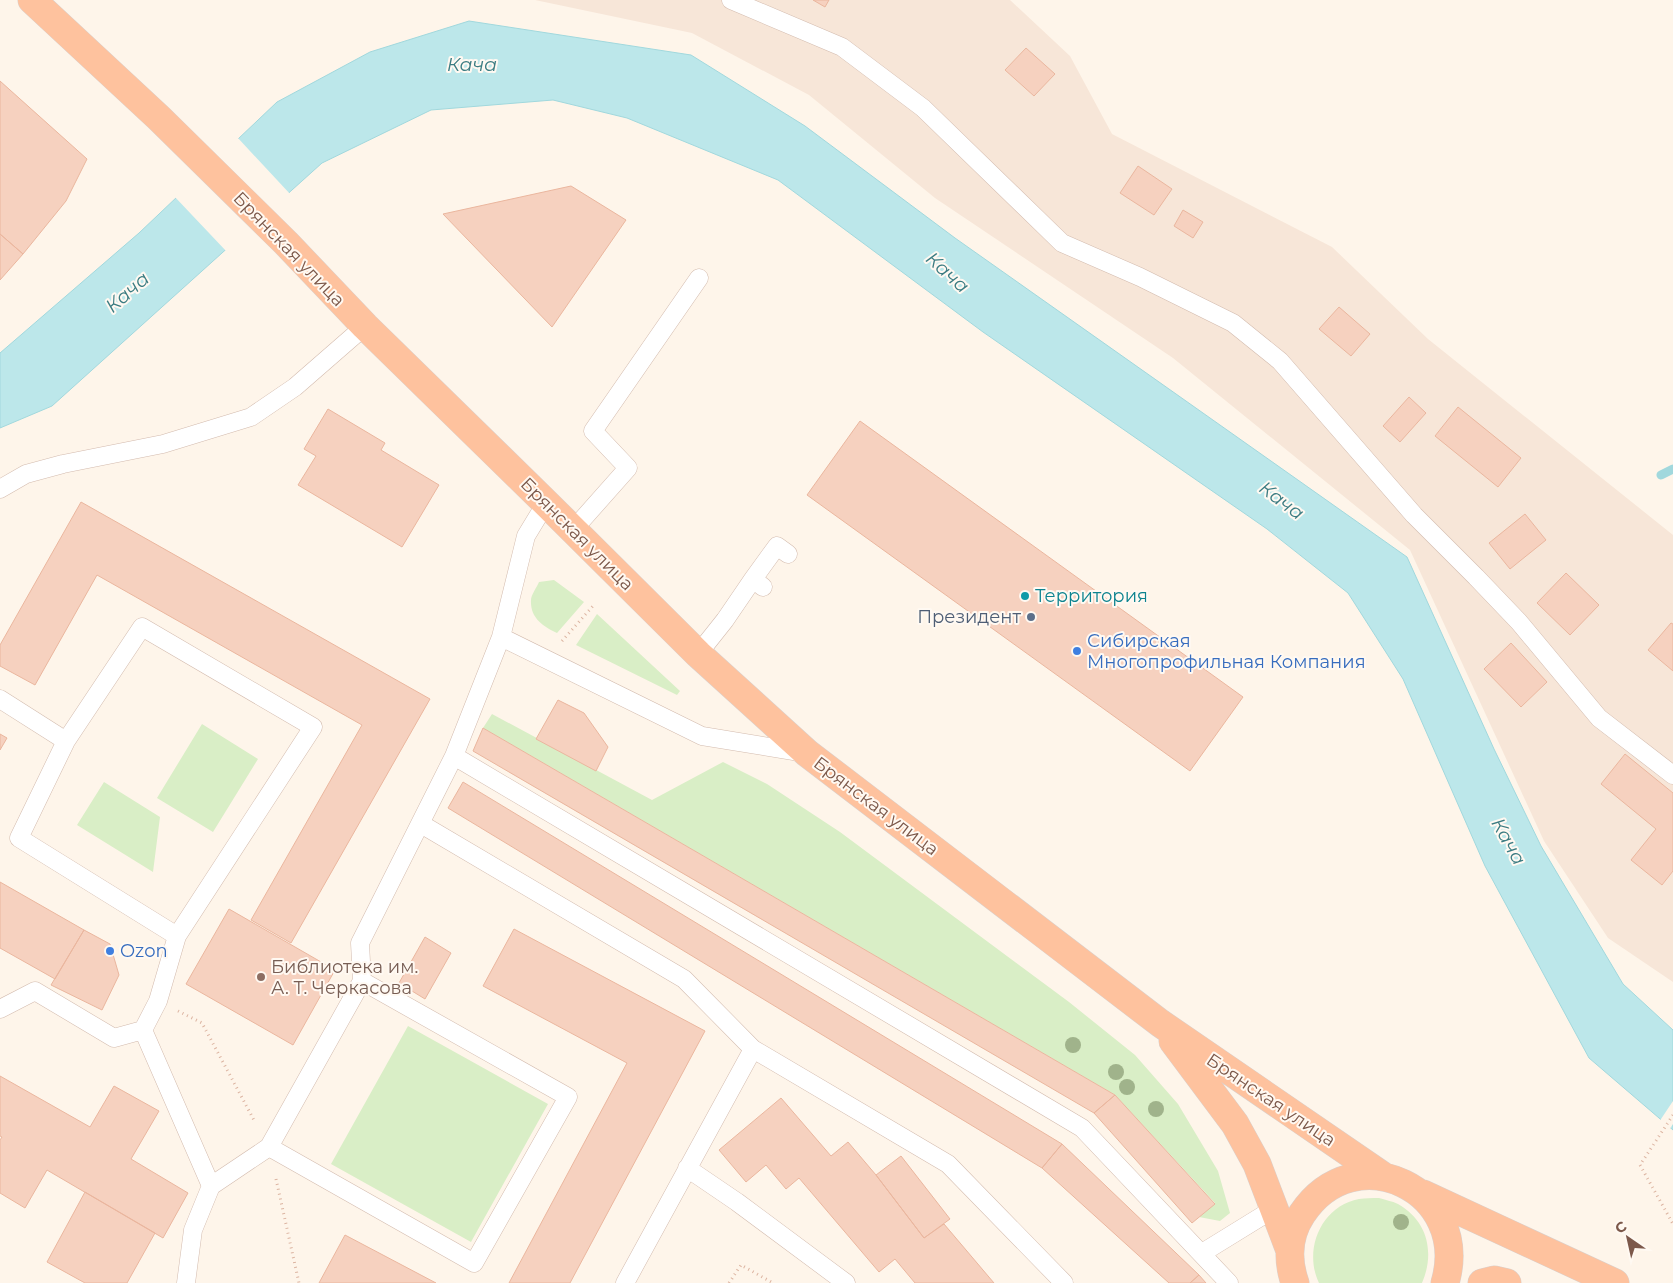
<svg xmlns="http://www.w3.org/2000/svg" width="1673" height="1283" viewBox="0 0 1673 1283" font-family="Montserrat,sans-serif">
<rect width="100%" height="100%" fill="#fef5ea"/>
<!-- residential -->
<path fill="#f7e6d8" d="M535 0H1010L1070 56 1112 134 1332 247 1428 339 1673 535V982L1608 938 1544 841 1410 550 1173 358 935 198 809 95 692 33Z"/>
<!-- green -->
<path fill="#d9eec6" d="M554 580 584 602 557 633C543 626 530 618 531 600 531 595 537 587 539 582Z
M597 614 680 691 677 695 576 645Z
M492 714 652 800 723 762 767 784 840 832 1069 1002 1135 1055 1178 1104 1218 1171 1230 1213 1220 1221 1199 1217 1215 1203 1115 1095 483 728Z
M202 724 258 759 213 832 157 798Z
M104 782 160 817 153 872 77 825Z
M408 1026 548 1104 471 1242 331 1164Z
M1379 1198C1385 1200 1392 1201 1398 1204 1428 1221 1435 1253 1422 1283H1319C1303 1250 1321 1206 1359 1199 1365 1198 1372 1198 1379 1198Z"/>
<!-- water -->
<path fill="#bce7ea" stroke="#a1d8dd" d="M469 21 691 55 805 126 955 238 1407 557 1494 749 1541 846 1623 984 1673 1030V1130L1589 1058 1485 866 1403 679 1348 593 1267 529 983 332 778 180 627 118 553 100 431 110 322 163 52 406 0 428V353L139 233 277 102 370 52Z"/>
<!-- pier -->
<path fill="#fef5ea" d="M237 137 291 195 227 252 174 196Z
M1673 1101V1124L1669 1130 1659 1122Z"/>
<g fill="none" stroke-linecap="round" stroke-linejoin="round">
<!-- stream -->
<path stroke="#a1d8dd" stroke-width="9" d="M1661 475 1673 469"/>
</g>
<!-- building -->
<path fill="#f6d1bf" stroke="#eab69e" d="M813 0H829L825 7Z
M1026 48 1055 74 1034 96 1005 70Z
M0 81 87 159 66 201 23 254 0 234Z
M1138 166 1172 189 1154 215 1120 193Z
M571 186 626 220 552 327 443 214Z
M1183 210 1203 222 1193 238 1174 226Z
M0 234 23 254 0 280Z
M1339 307 1370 334 1351 356 1319 329Z
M1409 397 1426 413 1400 442 1383 426Z
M1458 407 1521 458 1498 487 1435 436Z
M328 409 385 443 381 450 439 485 402 547 298 485 316 456 304 449Z
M860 421 1243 697 1190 771 807 495Z
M81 502 430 699 291 943 251 920 362 725 97 575 35 685 0 666V645Z
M1525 514 1546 540 1510 569 1489 543Z
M1566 573 1599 605 1570 635 1537 603Z
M1671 623 1673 624V671L1648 650Z
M1511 643 1547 682 1521 707 1484 669Z
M558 700 584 713 608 747 596 771 536 739Z
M483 728 1115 1095 1094 1113 473 751Z
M0 734 7 738 0 750Z
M1625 754 1673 793V871L1662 885 1631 860 1656 829 1601 784Z
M463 782 1062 1144 1042 1168 448 808Z
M0 882 84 930 55 979 0 948Z
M229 909 335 970 293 1045 186 984Z
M514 929 705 1031 570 1283H509L627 1063 483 986Z
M84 930 110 944 119 975 102 1010 51 985Z
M425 937 451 953 425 999 399 983Z
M0 1076 90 1127 114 1086 159 1111 131 1159 188 1193 163 1238 47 1170 25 1208 0 1193V1140L2 1137 0 1136Z
M1115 1095 1215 1204 1192 1223 1094 1113Z
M781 1098 831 1156 848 1142 876 1175 924 1238 944 1224 994 1283H915L895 1259 879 1272 799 1178 786 1189 766 1165 746 1182 719 1150Z
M1062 1144 1199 1275 1190 1283H1169L1042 1168Z
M901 1156 950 1219 924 1238 876 1175Z
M85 1192 155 1233 127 1283H85L47 1262Z
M345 1235 436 1283H319Z
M1199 1275 1206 1283H1190Z"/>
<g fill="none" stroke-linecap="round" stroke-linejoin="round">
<defs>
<path id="service" d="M731 0 842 47 923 108 1062 243 1140 277 1233 323 1280 361 1414 515 1476 577 1519 622 1599 718 1673 775
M0 489 26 474 63 464 163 444 251 417 295 387 365 326
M573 530 628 468 593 431 699 278
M753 579 777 546 788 554
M501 637 702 736 806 753
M698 654 725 620 753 579 763 587
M0 699 66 741
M454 756 1082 1128 1229 1283
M421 824 684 979 753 1049 625 1283
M177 936 313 727 142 627 66 741 19 838 177 936 158 1001 143 1030 211 1186
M0 1009 35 991 114 1038 143 1030
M753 1049 948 1164 1064 1283
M269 1147 474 1263 568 1097 362 981
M687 1168 737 1202 846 1283
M1202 1253 1275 1208
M186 1283 193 1230 211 1186 269 1147 362 981 360 943 454 756 501 637 526 536 546 503"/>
<path id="trunk" d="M32 0 159 118 286 243 365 326 546 503 698 654 807 753 1160 1023 1383 1176
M1173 1041 1235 1124 1257 1164 1289 1248
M1423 1194 1615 1283
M1295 1283C1287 1260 1288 1235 1302 1214 1355 1134 1472 1190 1445 1283
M1482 1283 1494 1280 1507 1283"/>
</defs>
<!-- service casing -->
<use href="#service" stroke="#d3bbae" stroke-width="19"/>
<!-- trunk casing -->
<use href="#trunk" stroke="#dad0cc" stroke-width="29"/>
<!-- path -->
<path stroke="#dcb4a1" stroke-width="3" stroke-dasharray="1 4" stroke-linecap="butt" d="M562 641 593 606
M178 1011 202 1023 255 1122
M1673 1115 1640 1165 1673 1224
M276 1179 299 1283
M729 1283 741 1265 773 1283"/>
<!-- service -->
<use href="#service" stroke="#fff" stroke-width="18"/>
<!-- trunk -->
<use href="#trunk" stroke="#fec29e" stroke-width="28"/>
</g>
<!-- trees -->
<g fill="#a0b38b">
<circle cx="1073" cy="1045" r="8"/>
<circle cx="1116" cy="1072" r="8"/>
<circle cx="1127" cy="1087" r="8"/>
<circle cx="1156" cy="1109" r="8"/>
<circle cx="1401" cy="1222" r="8"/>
</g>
<!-- markers -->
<circle fill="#0f9aa8" stroke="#fff9f2" stroke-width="2" cx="1025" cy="596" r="5"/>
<circle fill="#5c6f8a" stroke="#fff9f2" stroke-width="2" cx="1031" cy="617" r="5"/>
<g fill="#3f7fe0" stroke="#fff9f2" stroke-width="2">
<circle cx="1077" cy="651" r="5"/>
<circle cx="110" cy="951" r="5"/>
</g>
<circle fill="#8d6e63" stroke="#fff9f2" stroke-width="2" cx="261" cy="977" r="5"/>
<g text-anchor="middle" stroke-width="4" stroke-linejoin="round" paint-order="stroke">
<!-- street labels -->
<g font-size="18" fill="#7c584a" stroke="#fff9f2">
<text transform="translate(289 249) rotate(46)" y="6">Брянская улица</text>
<text transform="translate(577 534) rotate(45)" y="6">Брянская улица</text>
<text transform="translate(876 806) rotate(37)" y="6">Брянская улица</text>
<text transform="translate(1271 1100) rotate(34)" y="6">Брянская улица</text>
</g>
<!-- culture labels -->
<g font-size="18" fill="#0d838f" stroke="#fff9f2" text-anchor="start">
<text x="1035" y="602">Территория</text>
</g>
<!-- service labels -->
<g font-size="18" fill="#4e5e75" stroke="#fff9f2" text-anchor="end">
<text x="1021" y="623">Президент</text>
</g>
<!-- shop labels -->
<g font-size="18" fill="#366cbe" stroke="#fff9f2" text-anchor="start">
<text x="1087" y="647">Сибирская<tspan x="1087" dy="21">Многопрофильная Компания</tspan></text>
<text x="120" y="957">Ozon</text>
</g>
<!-- education labels -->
<g font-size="18" fill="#785e54" stroke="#fff9f2" text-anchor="start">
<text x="271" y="973">Библиотека им.<tspan x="271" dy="21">А. Т. Черкасова</tspan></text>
</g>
<!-- water labels -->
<g font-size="19" font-style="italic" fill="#3b7c82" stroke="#fff9f2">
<text x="472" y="71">Кача</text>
<text transform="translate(948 272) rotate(42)" y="7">Кача</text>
<text transform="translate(127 292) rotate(-41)" y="7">Кача</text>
<text transform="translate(1282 500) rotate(37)" y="7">Кача</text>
<text transform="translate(1509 841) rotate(61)" y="7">Кача</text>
</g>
</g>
<!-- north arrow -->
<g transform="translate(1628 1238) rotate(326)" stroke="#fff9f2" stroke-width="4" paint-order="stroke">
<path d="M0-4L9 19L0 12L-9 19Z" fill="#7c584a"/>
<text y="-8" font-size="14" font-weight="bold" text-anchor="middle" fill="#7c584a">С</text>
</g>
</svg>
